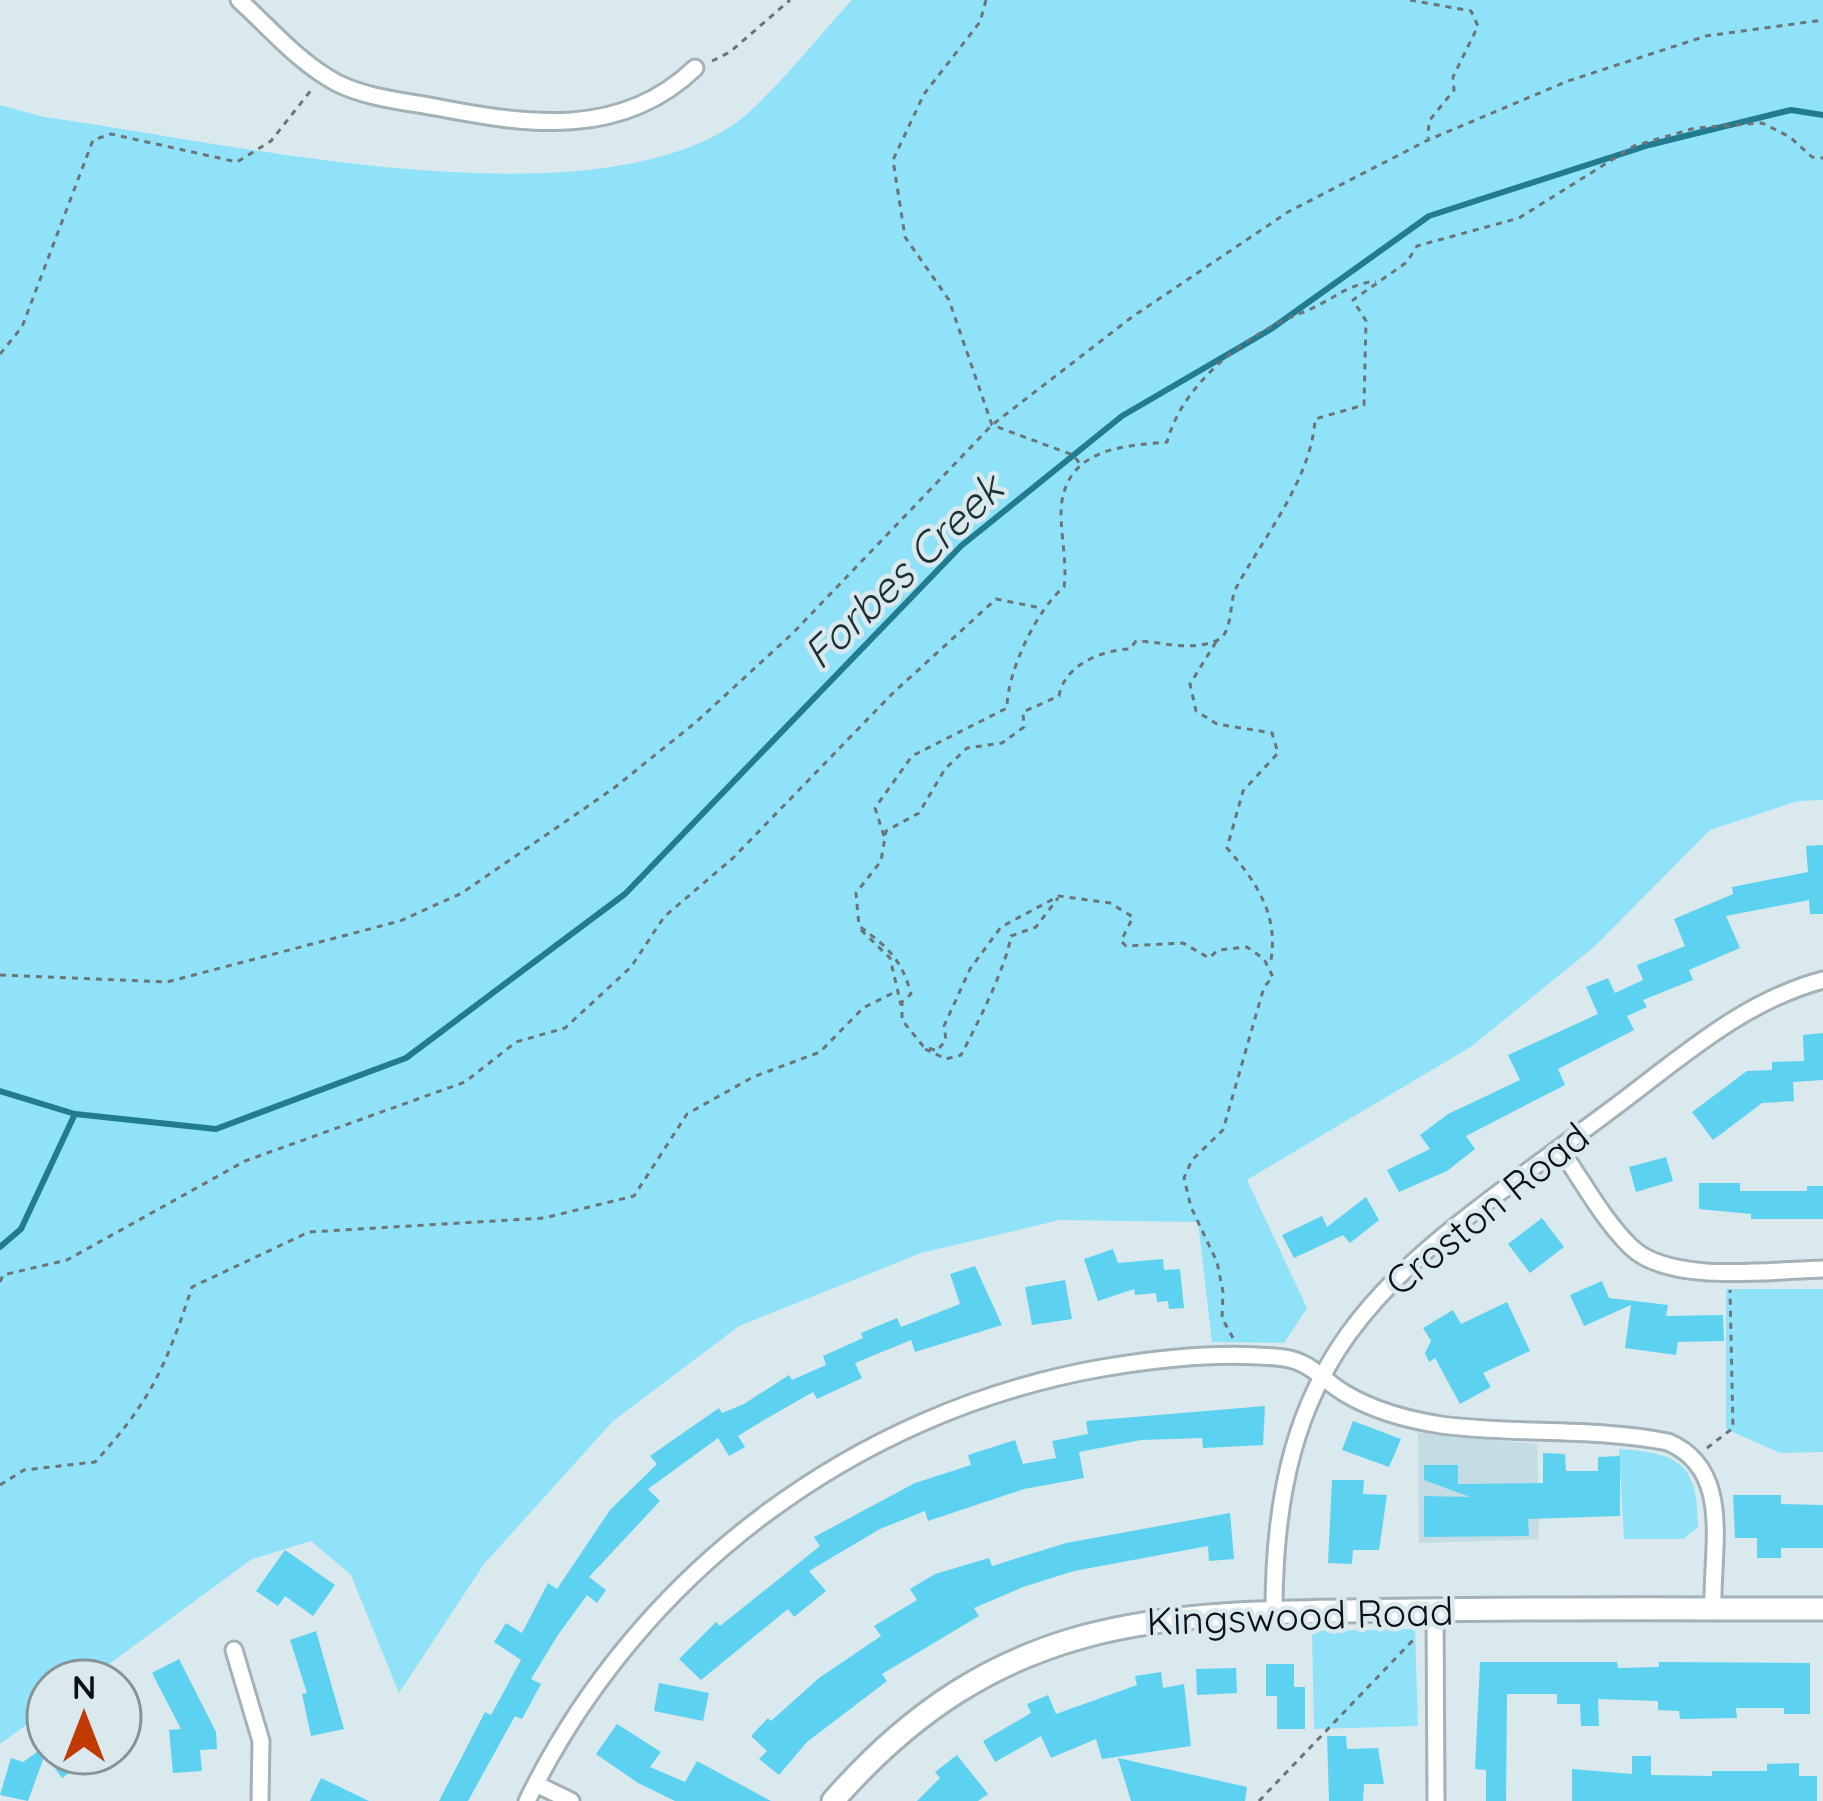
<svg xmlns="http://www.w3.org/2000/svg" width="1823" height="1801" viewBox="0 0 1823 1801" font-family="Quicksand,sans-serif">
<rect width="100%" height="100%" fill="#d9e9ed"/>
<!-- built -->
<path fill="#c4dce3" d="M1418 1433 1537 1444 1539 1539 1419 1543Z"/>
<!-- green -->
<path fill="#90e2f8" d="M852 0H1823V800L1798 801 1710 830 1594 947 1472 1046 1247 1180 1307 1308 1284 1343 1212 1342 1198 1222 1060 1220 921 1253 739 1326 613 1421 484 1564 399 1693 351 1575 311 1541 252 1559 86 1681H48V1709L0 1744V105L44 117C223 141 579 227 733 125 769 100 820 34 852 0Z
M1726 1289H1823V1452L1780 1453 1726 1429Z
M1619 1449C1680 1453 1698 1464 1698 1527L1683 1539H1624Z
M1415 1629 1418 1726 1314 1729 1312 1631Z"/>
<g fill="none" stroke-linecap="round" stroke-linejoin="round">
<!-- stream -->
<path stroke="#217c90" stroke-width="6" d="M0 1091 75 1114 216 1129 406 1058 625 894 961 546 1122 416 1271 329 1429 216 1649 145 1791 110 1823 115
M0 1247 21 1229 74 1116"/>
</g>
<!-- building -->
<path fill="#5dd2f0" d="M1823 845V914H1810L1809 900 1726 916 1740 948 1689 970 1693 980 1643 1000 1647 1007 1627 1016 1634 1030 1558 1069 1565 1085 1466 1136 1475 1149 1447 1171 1399 1192 1387 1170 1430 1149 1420 1135 1448 1114 1520 1080 1508 1055 1598 1014 1586 987 1608 978 1615 993 1643 980 1637 965 1685 946 1674 919 1733 894 1732 887 1808 872 1806 846Z
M1823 1033V1080L1793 1082 1794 1101 1762 1103 1713 1140 1692 1112 1747 1071 1772 1070V1062L1804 1061 1803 1035Z
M1666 1157 1673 1181 1636 1192 1629 1167Z
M1699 1183H1740V1191H1807V1186H1823V1219H1751V1214L1699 1209Z
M1366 1197 1379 1220 1350 1243 1343 1235 1294 1258 1282 1235 1322 1216 1327 1227Z
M1542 1218 1564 1247 1530 1273 1508 1244Z
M1113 1249 1118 1263 1163 1259 1164 1270 1180 1269 1184 1308 1169 1309 1168 1301 1157 1302 1156 1293 1135 1295 1134 1289 1098 1301 1084 1259Z
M975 1266 1002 1325 915 1352 911 1340 855 1363 862 1378 817 1399 813 1392 764 1420 738 1436 745 1447 729 1456 718 1438 648 1489 660 1501 589 1577 606 1590 597 1603 587 1595 558 1635 531 1679 541 1684 522 1719 515 1716 468 1801H439L485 1712 491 1715 521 1660 494 1642 506 1623 522 1633 548 1583 557 1589 610 1510 657 1464 650 1456 719 1408 722 1413 744 1404 789 1375 792 1380 826 1365 823 1356 863 1338 861 1333 897 1318 901 1327 960 1304 950 1274Z
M1065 1280 1072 1319 1032 1325 1025 1287Z
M1602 1281 1609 1298 1668 1305 1666 1316 1723 1315 1724 1341 1678 1342 1676 1355 1625 1348 1631 1305 1584 1326 1570 1295Z
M1507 1302 1530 1351 1483 1373 1491 1387 1460 1404 1435 1358 1429 1362 1425 1353 1431 1341 1423 1328 1453 1310 1461 1324Z
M1265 1406 1263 1445 1203 1448 1202 1438 1141 1440 1079 1452 1084 1478 1024 1489 928 1521 925 1511 880 1529 809 1571 826 1591 794 1617 788 1609 701 1680 679 1659 716 1622 720 1626 820 1546 814 1537 915 1483 971 1465 968 1455 1015 1440 1023 1464 1056 1458 1052 1441 1088 1434 1086 1421Z
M1353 1421 1401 1439 1389 1467 1342 1450Z
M1543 1453 1565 1454 1566 1471H1598V1457L1620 1456V1516L1528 1519 1529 1536 1424 1537V1496L1470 1497 1424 1480V1465H1458V1484L1543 1483Z
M1332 1480H1364L1363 1494 1387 1495 1379 1550H1353L1352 1564 1328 1563Z
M1733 1495H1781V1504L1823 1505V1548H1781V1558H1757V1538H1735Z
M1230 1513 1234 1559 1209 1561 1208 1546 1074 1571 1023 1587 974 1608 979 1616 882 1674 887 1681 807 1742 779 1775 759 1759 767 1751 751 1736 768 1718 771 1721 819 1678 881 1636 874 1626 917 1600 910 1589 935 1574 989 1558 992 1566 1066 1543Z
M285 1550 335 1585 313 1616 285 1596 278 1606 256 1591Z
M316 1631 344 1729 311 1736 302 1694 307 1693 290 1640Z
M179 1659 216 1732 217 1749 200 1750 202 1771 173 1773 169 1730 181 1729 152 1673Z
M1480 1662H1617L1618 1668 1659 1667V1662L1810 1663V1714H1784V1708H1736L1737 1718 1680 1719 1679 1711 1658 1710V1701L1598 1699 1599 1726H1581L1580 1704H1557V1694H1507L1506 1801H1486V1770L1475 1769Z
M1266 1664H1294V1687H1305V1729H1277V1696H1266Z
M1236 1668 1237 1693 1197 1695 1196 1669Z
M1161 1672 1163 1688 1184 1684 1191 1746 1102 1759 1096 1739 1051 1758 1041 1736 995 1762 983 1741 1031 1713 1027 1704 1048 1695 1056 1714 1137 1685 1135 1676Z
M659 1683 709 1693 703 1721 654 1711Z
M617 1724 661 1752 650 1767 685 1782 697 1761 771 1801H675L638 1783 596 1754Z
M1327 1736H1346L1347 1749 1378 1748 1384 1784H1364L1363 1801H1329Z
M48 1744 46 1753H96L62 1778 45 1754 28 1801 0 1795 11 1758 23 1762Z
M957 1755 988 1794 978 1801H917L940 1778 935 1772Z
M1632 1756H1651V1775L1712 1776V1771H1767V1764L1799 1763V1776H1817V1801H1572V1769L1632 1774Z
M1118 1758 1247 1787 1245 1801H1131Z
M321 1778 369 1801H310Z"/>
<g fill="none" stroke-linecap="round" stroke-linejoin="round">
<defs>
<path id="minor" d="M239 0C270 28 299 63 337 83 367 98 403 101 435 107 528 125 621 139 695 68
M1560 1149C1582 1180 1603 1220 1631 1247 1670 1285 1772 1270 1823 1269
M1435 1609 1436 1801
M1274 1611C1274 1329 1404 1265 1608 1112 1676 1062 1740 1002 1823 980
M234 1650 261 1741 260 1801
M536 1784 571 1801
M527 1801C638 1574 853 1412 1102 1368 1160 1358 1226 1351 1284 1358 1312 1362 1323 1381 1346 1394 1373 1410 1409 1420 1441 1425 1515 1435 1594 1427 1668 1442 1734 1470 1711 1550 1713 1609"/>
<path id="tertiary" d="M833 1801C1005 1604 1175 1613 1414 1610 1550 1608 1687 1609 1823 1609"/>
</defs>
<!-- minor casing -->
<use href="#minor" stroke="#a3b2b6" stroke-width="21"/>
<!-- tertiary casing -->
<use href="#tertiary" stroke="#a3b2b6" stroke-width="27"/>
<!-- path -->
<path stroke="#6b7578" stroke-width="3" stroke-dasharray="6 6" stroke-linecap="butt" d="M986 0 980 22 924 94 893 160 905 237 949 300 992 425 1073 455 1081 465
M1410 0 1471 11 1478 26 1453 77 1454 90 1429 121 1428 138
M712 61 730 52 790 0
M0 354 22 327 93 140 111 134 237 162 271 141 312 89
M1216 642 1190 684 1196 711 1217 724 1272 733 1278 753 1243 791 1227 848C1258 884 1280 917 1270 965
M884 836 875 808 912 756 1007 708C1007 673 1036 610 1064 587 1068 561 1058 524 1062 501 1071 447 1126 446 1167 442 1183 382 1248 333 1301 313 1331 302 1344 285 1376 281
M861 930 890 958 901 1005
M0 975 167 982 400 921 462 893 614 788 695 723 793 633 992 425 1132 317 1288 212 1428 140 1568 81 1706 36 1823 20
M925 1049 946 1059 961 1055C977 1025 1006 967 1011 936L1036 927 1058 898
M0 1282 3 1275 67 1260 245 1161 465 1082 516 1042 565 1028 631 967 664 917 733 858 893 693 996 599 1041 608
M1233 1338 1222 1318 1223 1292 1217 1262 1191 1207 1184 1178 1192 1160 1223 1130 1264 987 1273 977 1264 959 1247 947 1218 950 1209 958 1183 943 1126 946 1121 941 1133 917 1110 903 1059 896 1001 927 970 969 944 1026 946 1040 937 1051 923 1046 902 1020V1002L911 994C902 960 888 947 859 926L856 893 881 861 886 831 919 813 945 769 967 748 1002 743 1024 727 1023 712 1059 696C1064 665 1102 650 1130 649L1136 641C1165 642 1190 652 1218 640 1233 633 1229 602 1236 588 1263 538 1312 478 1315 419L1364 405 1366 321 1353 300 1407 262 1417 246 1519 218 1634 146 1695 128 1762 123 1790 137 1812 157 1823 158
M1707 1448 1733 1428 1730 1290
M0 1485 24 1470 95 1462C151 1401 166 1366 192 1287L309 1232 544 1218 634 1196 687 1114 753 1077 820 1052 863 1008 897 991
M1259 1801 1415 1638"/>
<!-- minor -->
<use href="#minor" stroke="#fff" stroke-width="15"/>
<!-- tertiary -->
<use href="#tertiary" stroke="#fff" stroke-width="21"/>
</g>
<g text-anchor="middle" stroke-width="9" stroke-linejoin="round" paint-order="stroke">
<!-- street labels -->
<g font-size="39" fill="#0c1113" stroke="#d9e9ed">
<text transform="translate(1487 1209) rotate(-39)" y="14">Croston Road</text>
<text transform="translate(1300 1616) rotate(-2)" y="14">Kingswood Road</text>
</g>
<!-- water labels -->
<g font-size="42" font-style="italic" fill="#1c3036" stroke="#d9e9ed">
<text transform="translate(903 571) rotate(-44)" y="15">Forbes Creek</text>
</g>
</g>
<!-- north arrow -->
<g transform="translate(84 1717)"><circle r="57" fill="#d9e9ed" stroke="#879396" stroke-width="3"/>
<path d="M0-9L21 45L0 30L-21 45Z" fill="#c13a03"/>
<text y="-18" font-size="33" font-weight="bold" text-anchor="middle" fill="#0c1113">N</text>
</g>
</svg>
